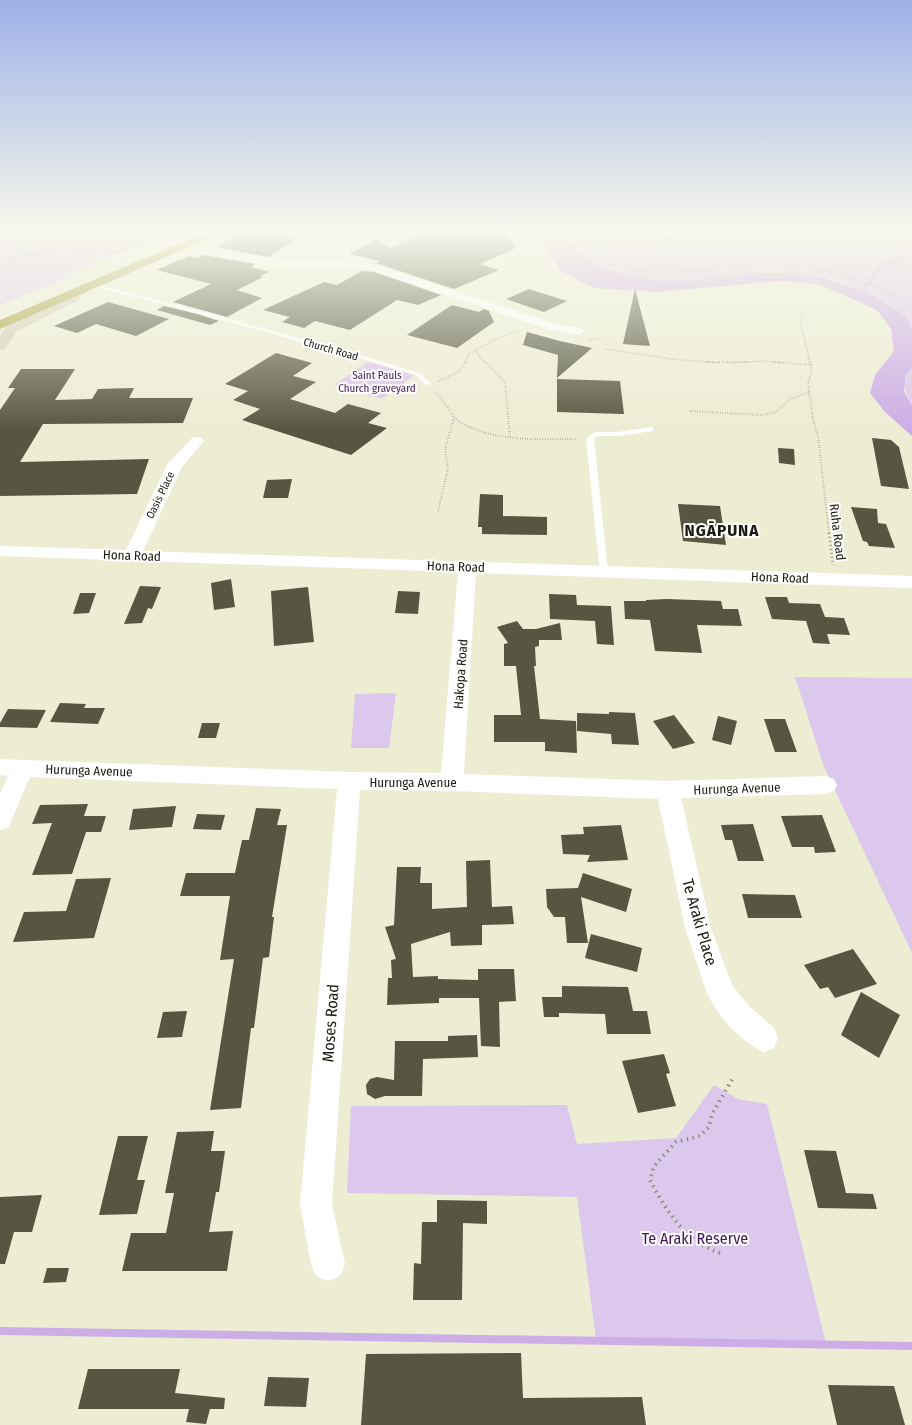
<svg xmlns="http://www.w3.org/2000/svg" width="912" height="1425" viewBox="0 0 912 1425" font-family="'Fira Sans Condensed',sans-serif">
<rect width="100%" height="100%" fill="#ededd4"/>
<!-- green -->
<path fill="#dcc8ec" d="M0 231H170L151 239 150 243 91 264 55 283 0 305Z
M588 231H680L649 235 586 239Z
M713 231H912V329C901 310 892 306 874 296 838 276 791 270 750 273 731 274 712 280 693 281 664 283 615 276 590 262 582 257 575 249 569 244L676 238Z
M368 362 415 375 382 399 334 385Z
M912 367V406C904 390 902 383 912 367Z
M795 677 912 678V953L824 767Z
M396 693 389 748H351L355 694Z
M714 1085 738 1099 767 1104 826 1343 596 1339 577 1197 347 1193 351 1106 567 1105 577 1144 676 1138Z"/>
<!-- water -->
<path fill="#cdade6" d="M539 231H566L569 244 589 261 605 269 651 280 692 281 750 273H793L824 278 862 290 886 303 904 315 912 329V367L906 376 904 391 912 406V436L885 412 870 393 875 375 894 351 891 329 877 310 818 284 782 281 657 292 594 288 561 271 538 237Z"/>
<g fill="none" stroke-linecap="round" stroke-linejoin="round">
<!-- stream-far1 -->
<path stroke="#cdade6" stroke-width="3" d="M821 231 861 233 912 242
M562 244 676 238 713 231
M0 260 58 250 117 252 173 231
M859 294 884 263 912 259"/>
<!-- stream -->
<path stroke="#cdade6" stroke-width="8" d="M0 1331 912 1346"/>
</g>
<!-- building -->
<path fill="#575741" d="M245 231H250L298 238 268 257 216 247Z
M432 231H496L506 234 516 248 480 264 499 270 454 289 376 263 380 261 349 254 376 239 389 248Z
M203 255 255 264 251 267 269 272 260 276 263 277 237 290 262 298 227 317 173 302 211 284 157 270 189 256 198 258Z
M362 271 374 272 441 295 418 305 397 300 350 330 315 321 304 328 282 322 290 317 263 310 324 282 337 285Z
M529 289 567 301 544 312 506 299Z
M635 289 650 346 623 344Z
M108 302 169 319 136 336 96 324 77 333 54 326Z
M452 305 479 312 484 309 489 311 494 322 457 348 407 335Z
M164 306 197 314 219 321 210 325 157 310Z
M527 332 560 341 592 348 557 378 558 355 523 345Z
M276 353 312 363 293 376 316 382 290 399 335 413 348 404 381 413 368 423 387 428 351 455 242 420 260 409 233 400 248 391 225 384Z
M21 369H75L55 400 92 399 98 389 134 388 129 398H193L183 423 43 424 20 462 149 459 137 494 0 496V410L15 388H8Z
M557 379 620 381 624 414 557 412Z
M872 438 891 440 899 447 909 489 881 486Z
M778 448 794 449 795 465 779 463Z
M292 479 288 498H263L267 480Z
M480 494 503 495V516L547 517V535L482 534V527H478Z
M678 504 720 506 726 545 683 541Z
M851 507 877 509 878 523 886 524 895 548 869 546 867 542 863 541Z
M231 579 235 607 214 610 211 583Z
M140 586 161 587 152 609 148 608 142 623 124 624Z
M308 587 314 642 274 646 271 591Z
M398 591 420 592 418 614 395 613Z
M80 593H96L89 613 73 614Z
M549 594 576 595 577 605 611 606 614 645 597 644 595 621 550 619Z
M765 597H787L789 603 820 604 825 617 844 618 850 635 827 634 830 644 813 643 806 621 772 619Z
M667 599 721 601 723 609H738L742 626 697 625 702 653 655 651 650 620 625 619 624 601H646V600Z
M517 621 523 629H536L560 623 562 640H539V646L535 647 536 666H534L540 719 576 721 577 753 545 751V742H494V715H521L516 666H504V644L508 643 497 627Z
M60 703 86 704 84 708H105L98 724 50 722Z
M8 709 46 710 37 728 0 727V723Z
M609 712 635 713 639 745 612 744 611 734 577 731V713L609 714Z
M674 715 695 743 673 749 653 721Z
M718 716 737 721 731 745 712 740Z
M764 719H785L797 752H775Z
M202 723H220L216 738H198Z
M88 804 84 816H106L101 832H86L72 874 32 875 52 823 32 824 40 805Z
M176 806 172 827 129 830 133 809Z
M256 808 281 809 277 825H287L272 917H274L269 957 263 958 254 1028H251L241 1108 210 1110 234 959 220 960 230 896H180L186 873H235L242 840H249Z
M197 814 225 815 221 830 193 829Z
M822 815 836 852 815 853 814 847H792L781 816Z
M753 824 764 861H738L732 840H725L721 825Z
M621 825 628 860 587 862 590 855 563 854 561 835 584 834 583 827Z
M490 860 492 907 512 906 514 924 482 925V945L451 946 450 932 411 944 413 977 438 976V979L478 980V969H514L516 1001 499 1002 500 1047 481 1046 479 998H439V1003L387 1005 388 978H392L391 960 396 959 385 927 394 925 397 867H421L420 883H432V909L467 907 466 861Z
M583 873 632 889 626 912 581 897 588 943H567L565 917H554L547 907 546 889 578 888Z
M111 878 94 938 13 942 24 912 66 911 76 879Z
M742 894 795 895 802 918H748Z
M591 934 642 948 637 972 585 958Z
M853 949 877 984 835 998 828 987 820 989 804 965Z
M562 986 628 987 633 1011H647L651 1034H607L605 1014 559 1013V1017H544L542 997H562Z
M861 992 900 1015 879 1058 841 1035Z
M187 1011 182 1037 157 1038 163 1012Z
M477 1035 478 1057 423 1059 422 1096H385L375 1099 367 1094 366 1085 370 1079 377 1077 394 1080 395 1041H448V1036Z
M664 1054 670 1073 666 1074 676 1106 638 1113 622 1061Z
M214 1131 211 1151H225L219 1192H216L209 1232 233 1231 227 1271H122L131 1233H166L174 1193H165L177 1132Z
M118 1136H148L137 1180H145L137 1214 99 1215Z
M804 1150 836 1151 846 1193 873 1194 877 1209 818 1208Z
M42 1195 32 1232H14L5 1264H0V1197Z
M437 1200 487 1201V1224L463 1223 462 1300H413L414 1263 421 1264 422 1222H437Z
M47 1268H69L66 1282 43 1283Z
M521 1353 523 1398 642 1397 646 1425H361L366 1354Z
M88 1369H180L175 1393 225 1398 224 1409H210L206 1424 186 1422 189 1409H78Z
M268 1377 309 1378 306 1407 264 1406Z
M828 1385 894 1386 905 1425H837Z"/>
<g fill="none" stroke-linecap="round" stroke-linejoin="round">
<!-- path-far3 -->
<path stroke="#8e8e7c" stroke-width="1.5" stroke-dasharray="0.5 1.5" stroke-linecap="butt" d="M571 231C574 243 584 251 595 257 658 291 723 258 790 265 833 270 876 283 912 308
M0 255 58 242 90 231
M66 280 88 267 127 254
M802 312 801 324 810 363
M588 341 600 338
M605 349 671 359 720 363
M476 350 480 358 486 363
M465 363 468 354 492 341 519 330
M727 363 764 361 785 363"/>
<!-- path-far2 -->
<path stroke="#8e8e7c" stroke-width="2" stroke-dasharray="0.5 2" stroke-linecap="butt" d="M485 362 505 382 510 437
M707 362H748
M773 362 811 365
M810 362 812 370 808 383 813 420 818 436 829 534
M439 381 458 372 466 362
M435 392 447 406 454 418 445 449 448 469 438 511
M690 411 762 415 776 412 790 399 810 392
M454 418C489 443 536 439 577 439"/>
<!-- path-far1 -->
<path stroke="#8e8e7c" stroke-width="2.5" stroke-dasharray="1 3" stroke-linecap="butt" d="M829 533 833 565"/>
<!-- path -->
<path stroke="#8e8e7c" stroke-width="4" stroke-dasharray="1.5 4.5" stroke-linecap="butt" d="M720 1253C686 1242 666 1211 650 1180L654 1166 676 1142 700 1136 709 1127 712 1114 733 1078"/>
<!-- lane -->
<path fill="#fff" fill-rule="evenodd" d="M92 283 201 311 370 358 419 373 432 384 426 385 415 375 366 360 197 313 90 286V284Z
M650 427H653V431L618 436H597L594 439 608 571 606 573H600L586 439 595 432H618Z"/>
<!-- street -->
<path fill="#fff" fill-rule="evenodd" d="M169 240 267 258 353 262 376 265 556 324 582 328 584 331 578 335 550 330 374 271 353 268 267 265 211 255 165 245 164 243Z
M197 437 202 438 204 441 182 467 143 551 912 576V588L476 573 464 774 668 781 826 776 834 779 837 785 834 791 826 794 681 798 711 928 732 985 749 1006 774 1028 778 1038 774 1048 764 1052C741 1043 717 1015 707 993L685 928 658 799 452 791 360 790 332 1204 345 1264 340 1276 328 1281 316 1276 311 1264 300 1204 337 789 30 777 8 828 0 830V794L8 776 0 775V759L349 772 441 773 458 572 0 556V546L126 550 167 465 192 438Z"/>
<!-- secondary -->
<path fill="#d0cfb1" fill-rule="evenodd" d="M83 285 89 289 75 302 17 331 5 349 0 350V336L7 325 67 296 79 286Z"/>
<!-- highway -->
<path fill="#a49f33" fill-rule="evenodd" d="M209 231H223L222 233 0 329V320Z"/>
</g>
<!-- sky -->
<linearGradient id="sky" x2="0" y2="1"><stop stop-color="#9db1e7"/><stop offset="0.54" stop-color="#f7f7ec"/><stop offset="1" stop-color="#f7f7ec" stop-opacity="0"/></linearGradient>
<rect width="912" height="430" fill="url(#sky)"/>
<g text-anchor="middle" stroke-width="4" stroke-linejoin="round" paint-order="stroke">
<!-- far-street labels -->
<g font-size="11" fill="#1c1b12" stroke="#fff">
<text transform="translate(331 349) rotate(16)" y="4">Church Road</text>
<text transform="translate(160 495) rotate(-64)" y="4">Oasis Place</text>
</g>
<!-- far-park labels -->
<g font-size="11" fill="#401659" stroke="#fff">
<text x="377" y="379">Saint Pauls<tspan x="377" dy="13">Church graveyard</tspan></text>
</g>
<!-- street labels -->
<g font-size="13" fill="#1c1b12" stroke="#fff">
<text transform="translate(838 532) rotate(83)" y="5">Ruha Road</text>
<text transform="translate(132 555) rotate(2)" y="5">Hona Road</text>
<text transform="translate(456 566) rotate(2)" y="5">Hona Road</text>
<text transform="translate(780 577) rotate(2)" y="5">Hona Road</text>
<text transform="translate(460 674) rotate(-86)" y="5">Hakopa Road</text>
<text transform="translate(89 770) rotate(2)" y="5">Hurunga Avenue</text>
<text x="413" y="787">Hurunga Avenue</text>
<text transform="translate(737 788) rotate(-2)" y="5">Hurunga Avenue</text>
</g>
<!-- near-street labels -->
<g font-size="16" fill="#1c1b12" stroke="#fff">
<text transform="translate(700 922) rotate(74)" y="6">Te Araki Place</text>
<text transform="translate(330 1023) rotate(-86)" y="6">Moses Road</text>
</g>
<!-- near-park labels -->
<g font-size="16" fill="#401659" stroke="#fff">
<text x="695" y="1244">Te Araki Reserve</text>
</g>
<!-- district labels -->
<g font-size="17" font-weight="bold" letter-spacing="1" fill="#1c1b12" stroke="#fff">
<text x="722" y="536">NGĀPUNA</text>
</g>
</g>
</svg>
